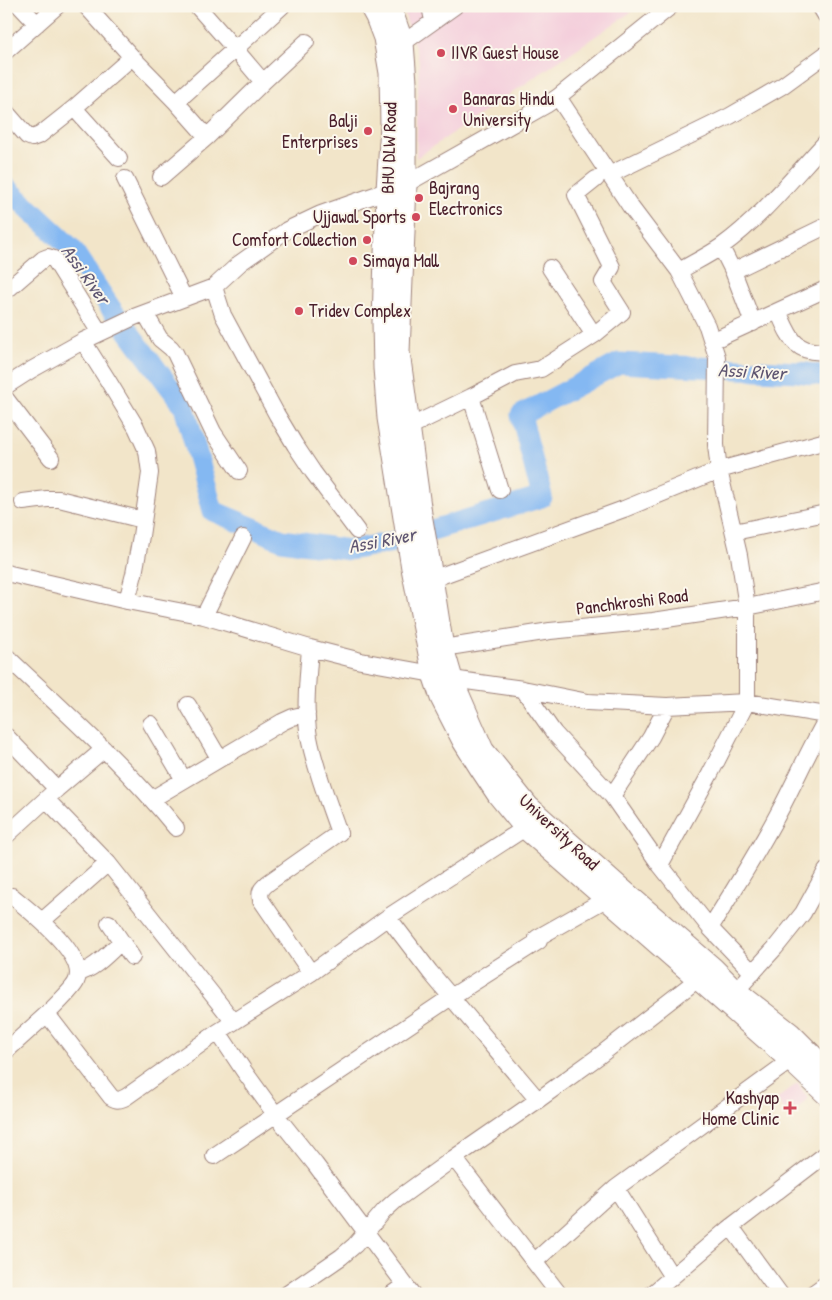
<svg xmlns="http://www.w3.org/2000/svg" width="832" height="1300" viewBox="0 0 832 1300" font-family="'Patrick Hand',sans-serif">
<rect width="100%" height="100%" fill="#fbf7ec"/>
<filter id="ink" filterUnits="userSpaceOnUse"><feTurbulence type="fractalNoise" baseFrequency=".02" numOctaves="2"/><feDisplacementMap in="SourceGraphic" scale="10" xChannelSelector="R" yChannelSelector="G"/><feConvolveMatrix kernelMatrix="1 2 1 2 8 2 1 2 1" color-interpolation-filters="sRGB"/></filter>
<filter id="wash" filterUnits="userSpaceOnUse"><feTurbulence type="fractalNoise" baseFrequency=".0096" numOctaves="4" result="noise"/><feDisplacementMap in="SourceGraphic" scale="20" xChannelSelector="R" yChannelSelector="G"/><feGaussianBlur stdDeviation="1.12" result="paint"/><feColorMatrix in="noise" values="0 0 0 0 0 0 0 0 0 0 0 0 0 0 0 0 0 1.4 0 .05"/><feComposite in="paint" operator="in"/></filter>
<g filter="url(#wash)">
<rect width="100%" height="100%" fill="#f2e5c9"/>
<!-- built -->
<path fill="#f4cfdc" d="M402 6H640L416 158 419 60Z
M798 1083 808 1099 789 1117 777 1099Z"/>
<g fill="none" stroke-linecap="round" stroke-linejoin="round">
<!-- river -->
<path stroke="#84b8f2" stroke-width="21" d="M6 187 72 249 110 307 184 406 213 511 282 540 349 550 389 543 542 497 521 415 619 363 799 372 826 376"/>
</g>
</g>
<g filter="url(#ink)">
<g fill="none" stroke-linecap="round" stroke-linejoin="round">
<defs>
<path id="minor" d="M20 6 37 24
M86 6 132 57 176 102 235 49 282 6
M197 6 235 49 263 82
M430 6 433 21
M820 6 826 16
M403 43 455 6
M6 51 57 6
M558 97 630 206 679 271 707 326 717 357 716 445 719 470 739 555 747 607V702L710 774 660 865
M176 102 207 137
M74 108 119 158
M6 112 27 136 32 138 40 135 74 108 132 57
M609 175 730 116 782 86 826 54
M161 177 207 137 263 82 306 42
M125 179 184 298
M721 247 733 271 753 323
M550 268 594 335
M679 271C693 263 709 255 722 246 762 217 793 177 826 142
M733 271 826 226
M214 287 223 315 277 415 295 445 313 472 357 531
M6 291 43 259 48 257 54 259 100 333
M778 311C789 335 794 355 826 351
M145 313 160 339 171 348 175 353 213 432 239 471
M83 341 107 379 136 427 147 451 150 473 141 536 134 574 127 601
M712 341 826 289
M6 386 31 370 83 341 134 317 214 287 240 263 287 230 321 214 406 184 546 105 558 97 671 6
M471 397 500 490
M6 399 51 458
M409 427 471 397 515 374 541 369 594 335 622 312 603 282 612 267 576 195 596 179
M23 502 47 499H59L143 520
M734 532 826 513
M6 573 127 601 204 616 310 648 361 661 433 674 452 679 523 689 588 702 667 706 747 702 826 715
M432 579 624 509 719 470 826 441
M204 616 243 538
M310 648C308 677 304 708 309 737 315 769 328 801 339 833L268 883C261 889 259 892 261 900L311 973
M443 648 550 631 653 621 747 607 826 591
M6 656C65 712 125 765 176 828
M523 689 554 733 612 796 660 865 710 928 753 973
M188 705 219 758
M151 724 184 780
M6 736 57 789
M612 796 651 737 667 706
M152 799 282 722 293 717 307 714
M6 836 57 789 104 749
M108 863 234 1022
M12 896C30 911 89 956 76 982 72 990 54 1007 47 1014L111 1097C117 1101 120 1100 126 1097L218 1032 311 973 388 917 525 828
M388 917 430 972 538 1100
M42 921 108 863 46 799
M109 923 132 957
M710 928C734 890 758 852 779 812 795 782 809 750 826 720
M537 938 606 899
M78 973C95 969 108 953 121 942
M736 991 775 948 803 913 826 871
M218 1032 244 1071 275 1114 315 1164 412 1294
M6 1051 47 1014
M214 1156 451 997 539 941
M454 1158 559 1294
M616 1188 672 1277
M731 1227 780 1294
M534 1262 616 1188 798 1055
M287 1294 341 1257 355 1245 384 1211 396 1200 454 1158 538 1100 599 1056 707 972
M392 1294 405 1285
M652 1294 728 1229 826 1154
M812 1294 826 1284"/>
<path id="major" d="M370 6 376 17 384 38 390 73 391 125 387 190 383 322 384 368 388 418 412 568 433 674 441 698 463 741 480 768 498 795 525 828 698 979 791 1061 826 1094
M390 6 403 43 406 82V184L399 352 421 514 429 559 443 648 452 679 483 750 528 806 616 884 713 968 736 991 790 1033 826 1069"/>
</defs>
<!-- minor casing -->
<use href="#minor" stroke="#9e827a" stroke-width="18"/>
<!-- major casing -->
<use href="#major" stroke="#9e827a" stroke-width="23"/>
<!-- minor -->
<use href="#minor" stroke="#fff" stroke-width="16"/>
<!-- major -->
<use href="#major" stroke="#fff" stroke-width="21"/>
</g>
</g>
<!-- markers -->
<g fill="#d1495b" stroke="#fbf7ec" stroke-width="2">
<circle cx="441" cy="53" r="5"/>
<circle cx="453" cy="109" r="5"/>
<circle cx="368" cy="131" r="5"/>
<circle cx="419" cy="198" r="5"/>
<circle cx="416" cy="217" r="5"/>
<circle cx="367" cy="240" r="5"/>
<circle cx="353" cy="261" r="5"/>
<circle cx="299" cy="311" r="5"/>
<path d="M787.5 1100.5h5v5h5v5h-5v5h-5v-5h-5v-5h5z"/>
</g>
<g text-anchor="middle" stroke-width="4" stroke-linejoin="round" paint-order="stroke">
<!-- poi labels -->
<g font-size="18" fill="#4a1f2b" stroke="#fbf7ec" text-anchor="start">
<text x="451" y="59">IIVR Guest House</text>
<text x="463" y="105">Banaras Hindu<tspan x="463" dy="21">University</tspan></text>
<text x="358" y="127" text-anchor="end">Balji<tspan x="358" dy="21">Enterprises</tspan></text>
<text x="429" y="194">Bajrang<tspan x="429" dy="21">Electronics</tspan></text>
<text x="406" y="223" text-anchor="end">Ujjawal Sports</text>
<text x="357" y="246" text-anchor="end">Comfort Collection</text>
<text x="363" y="267">Simaya Mall</text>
<text x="309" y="317">Tridev Complex</text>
<text x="779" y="1104" text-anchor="end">Kashyap<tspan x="779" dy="21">Home Clinic</tspan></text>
</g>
<!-- street labels -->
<g font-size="18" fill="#4a1f2b" stroke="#fbf7ec">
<text transform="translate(389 148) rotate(-88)" y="6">BHU DLW Road</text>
<text transform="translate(632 602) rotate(-7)" y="6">Panchkroshi Road</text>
<text transform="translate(559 832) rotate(43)" y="6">University Road</text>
</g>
<!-- water labels -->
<g font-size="19" font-style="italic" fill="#5e5571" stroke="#fbf7ec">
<text transform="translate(86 274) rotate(54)" y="7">Assi River</text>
<text transform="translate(752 371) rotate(3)" y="7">Assi River</text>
<text transform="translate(382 540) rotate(-11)" y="7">Assi River</text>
</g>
</g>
<!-- margin -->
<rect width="832" height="1300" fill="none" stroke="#fbf7ec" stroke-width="25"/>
</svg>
